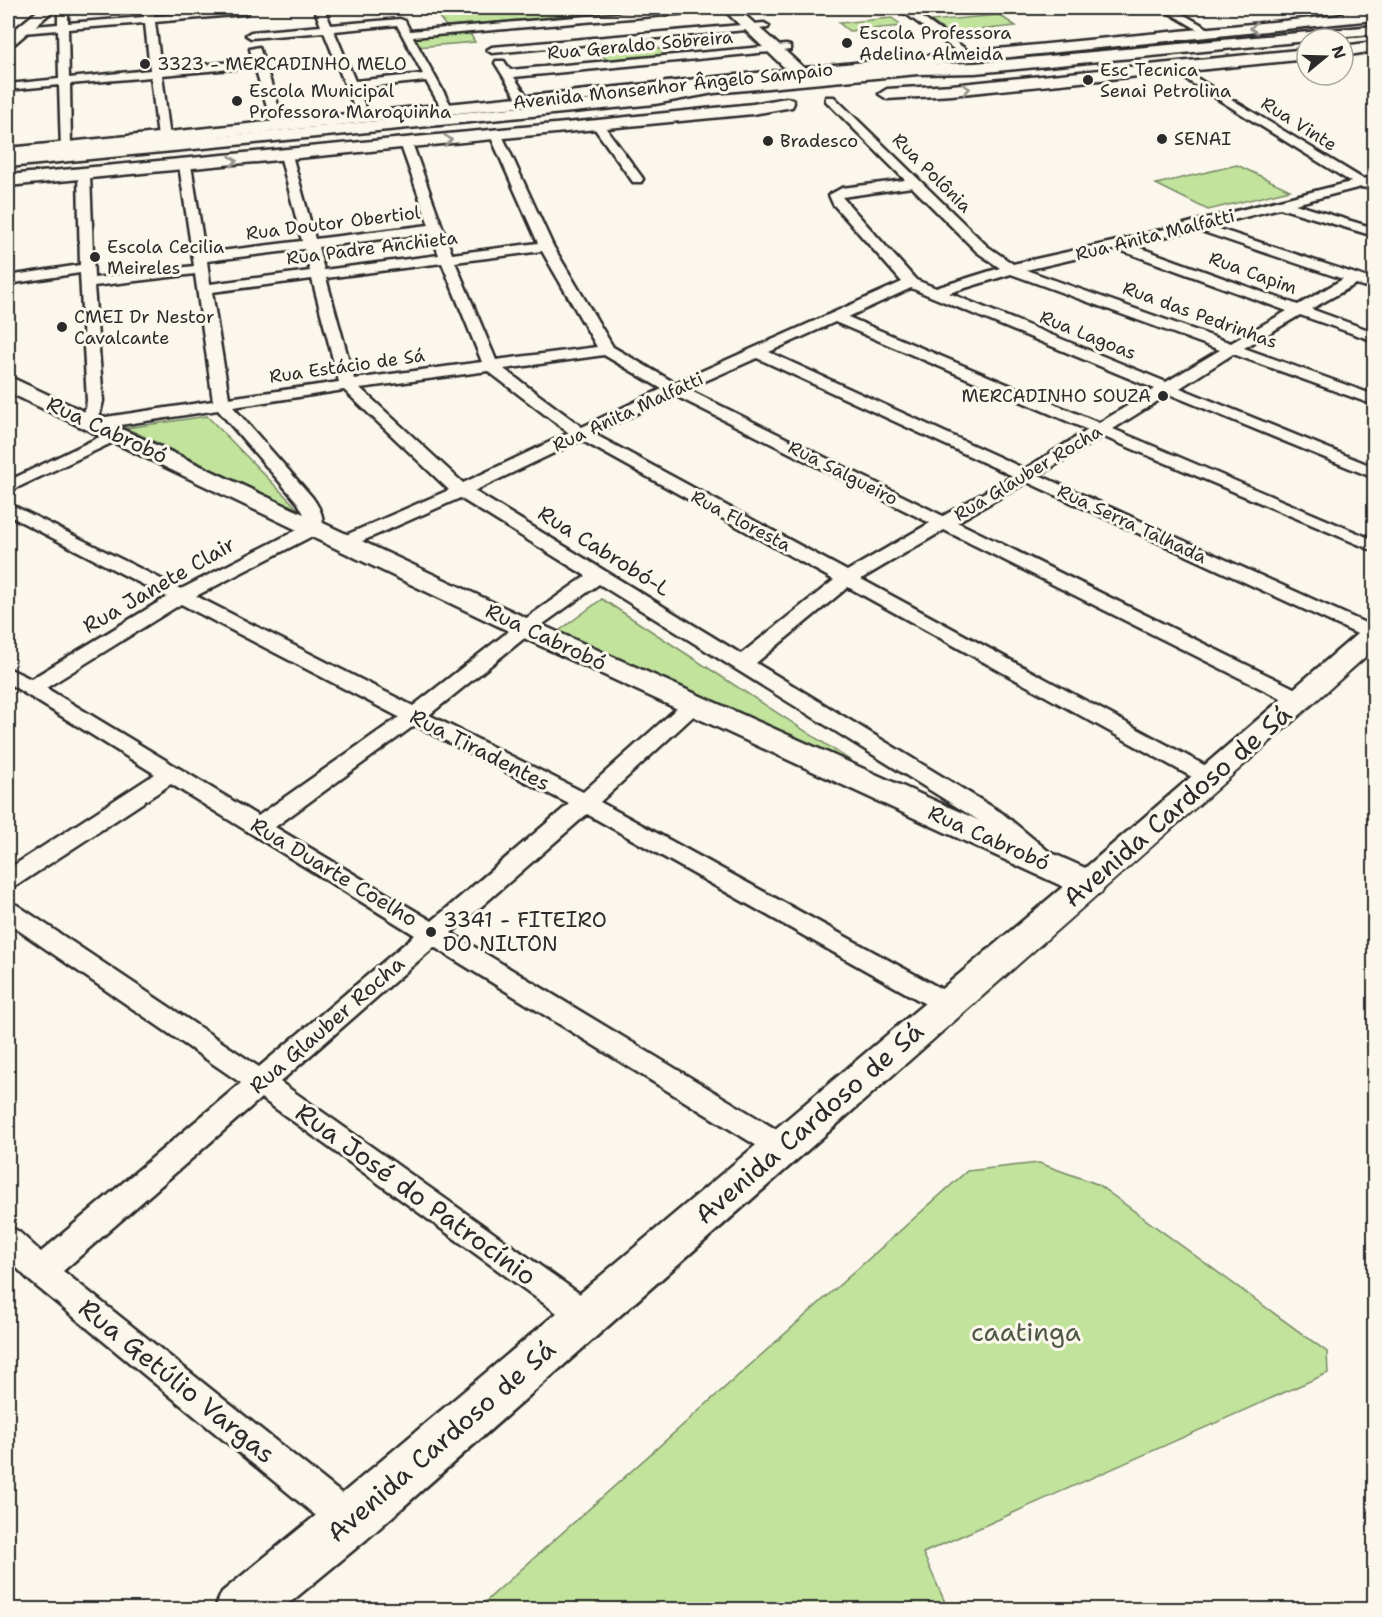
<svg xmlns="http://www.w3.org/2000/svg" width="1382" height="1617" viewBox="0 0 1382 1617" font-family="'Shantell Sans',sans-serif">
<rect width="100%" height="100%" fill="#fbf7ec"/>
<filter id="ink" filterUnits="userSpaceOnUse"><feTurbulence type="fractalNoise" baseFrequency=".0167" numOctaves="2"/><feDisplacementMap in="SourceGraphic" scale="12" xChannelSelector="R" yChannelSelector="G"/><feConvolveMatrix kernelMatrix="1 2 1 2 8 2 1 2 1" color-interpolation-filters="sRGB"/></filter>
<g filter="url(#ink)">
<!-- green -->
<path fill="#c1e39c" stroke="#768764" stroke-width="1.5" d="M533 8H559L567 16 446 26 437 15Z
M999 15 1016 26 948 33 931 21Z
M892 18 903 26 849 31 839 23Z
M468 30 475 42 416 47 410 35Z
M651 41 667 56 607 62 597 46Z
M1237 165 1290 190 1208 210 1156 184Z
M207 416 300 511 126 428Z
M602 599 919 805 556 633Z
M1039 1163 1097 1184 1327 1352 1328 1373 923 1553 948 1609H477L967 1171Z"/>
<g fill="none" stroke-linecap="round" stroke-linejoin="round">
<defs>
<path id="street" d="M58 8H68V23L144 17 143 8H153L154 16 248 9V13L244 14 155 22 161 69 253 60 250 49 259 47 285 126 279 130 273 126 255 67 162 75 170 138 164 142 158 138 151 77 70 84 71 147 69 150H61L59 85 8 90V84L59 79 58 30 23 33 18 30 23 27 58 24ZM145 23 150 70 69 78 68 29Z
M314 8H324L331 25 400 19 405 21 410 31 683 8H717L712 11 413 37 453 109 447 112 443 111 426 81 357 88 370 117 364 120 358 117 324 32 251 38 246 35 251 32 321 26ZM397 25 423 74 355 81 334 31Z
M898 8H909L975 56 970 59 966 58Z
M1161 8H1172L1216 33 1207 35Z
M1335 8H1347L1365 17 1356 19Z
M764 23 769 26 768 28 492 53 487 50 492 47Z
M786 45 790 46V50L514 77 530 101 524 104 520 103 495 63 496 61H504L510 70Z
M1175 65 1363 179 1374 176 1373 189 1361 187 1295 204 1374 228V236L1280 208 1210 226 1374 280V289L1356 284 1311 309 1374 332V341L1300 315 1244 348 1374 395V405L1233 354 1180 388 1374 467V478L1169 394 1113 429 1374 540V551L1102 436 1039 475 1374 627V640L1366 638 1027 482 957 522 1306 694 1309 699 1306 704 1299 706 1292 704 944 530 861 579 1217 772 1220 777 1217 782 1209 784 1201 782 848 587 756 663 1002 813 1048 851 1052 857 1048 863 1040 865 1032 863 986 825 599 584 532 632 429 715 583 792 686 700 693 698 700 700 703 705 700 710 600 802 956 997 960 1004 956 1011 947 1014 938 1011 587 814 451 933 792 1139 796 1147 792 1155 782 1159 772 1155 434 947 280 1082 597 1306 601 1316 597 1326 586 1330 575 1326 261 1098 63 1271 361 1509 366 1521 361 1533 349 1538 337 1533 30 1281 8 1259V1227L18 1231 41 1252 241 1083 8 923V902L17 905 259 1067 415 935 171 784 16 886 8 888V869L155 774 8 683V668L31 679 167 597 8 515V503L181 589 305 526 304 514 298 503 218 410 94 429 84 426 82 423 87 401 80 273 8 284V276L80 265 78 175 84 171 90 175 94 278 194 266 179 165 185 161 191 165 205 253 302 241 280 155 286 151 292 155 315 239 429 225 400 143 406 139 412 143 452 254 538 243 490 135 496 131 502 135 553 246 613 347 675 383 902 282 833 204 829 195 842 188 905 180 826 101V97H834L987 246 1013 264 1117 241 1351 182 1171 70 1170 68ZM912 187 977 252 1000 268 936 288 916 280 842 197ZM1195 229 1343 279 1298 305 1132 245ZM431 233 439 255 324 270 318 247ZM304 249 310 271 210 284 207 261ZM1117 249 1287 311 1231 343 1026 270ZM542 251 597 347 496 360 455 262ZM442 263 482 362 354 379 326 278ZM195 274 213 401 99 418 103 401 94 286ZM1011 274 1220 350 1166 382 949 293ZM312 279 339 382 229 398 212 292ZM911 288 1155 389 1099 423 848 317ZM835 322 1088 430 1025 469 769 352ZM604 355 662 389 582 427 504 369ZM757 358 1013 476 943 516 687 389ZM488 371 569 433 463 483 360 388ZM344 390 449 490 339 538 336 542 339 546H351L460 498 586 576 518 624 413 706 196 596 320 532C327 520 319 507 312 497L233 407ZM674 395 930 523 847 571 594 434ZM581 440 834 580 741 654 474 491ZM181 604 399 717 258 816 46 688ZM415 725 569 804 432 921 275 827Z
M598 121 602 123 641 176 643 179 641 182H633L592 125Z
M116 429 122 430 124 434 122 438 8 492V481Z"/>
<path id="secondary" d="M722 8H737L804 68 1374 12V20L813 77 812 82 806 84 796 79 8 158V148L787 70Z
M1374 42V51L1343 56V46Z
M1307 49V59L952 95 887 99 879 94 887 89 952 85Z
M786 98 792 99 794 103 792 107 753 114 8 186V175L598 120 753 104Z
M8 376 535 622 1101 875 1106 884 1101 893 1089 896 1077 893 515 634 8 392Z"/>
<path id="primary" d="M41 8H56L13 45 8 46V35Z
M1374 26V34L1307 39V41L975 73 918 74 714 93 655 104 8 167V157L655 94C760 75 869 65 975 63Z"/>
<path id="highway" d="M1374 625V649C1040 947 702 1242 367 1539L281 1610H214L222 1592 331 1503 1077 875 1364 628Z"/>
</defs>
<!-- street casing -->
<use href="#street" stroke="#2b2b2b" stroke-width="5"/>
<!-- secondary casing -->
<use href="#secondary" stroke="#2b2b2b" stroke-width="5"/>
<!-- primary casing -->
<use href="#primary" stroke="#2b2b2b" stroke-width="5"/>
<!-- highway casing -->
<use href="#highway" stroke="#2b2b2b" stroke-width="5"/>
<!-- street -->
<use href="#street" fill="#fbf7ec" fill-rule="evenodd"/>
<!-- secondary -->
<use href="#secondary" fill="#fbf7ec" fill-rule="evenodd"/>
<!-- primary -->
<use href="#primary" fill="#fbf7ec" fill-rule="evenodd"/>
<!-- highway -->
<use href="#highway" fill="#fbf7ec" fill-rule="evenodd"/>
</g>
<!-- one-way arrows -->
<defs><path id="oneway-chevron" d="M-2-3.5L2.5 0L-2 3.5" fill="none" stroke-width="1.6" stroke-linecap="round" stroke-linejoin="round" transform="scale(1.5)"/></defs>
<g stroke="#93918c">
<use href="#oneway-chevron" transform="translate(1254 28) rotate(174)"/>
<use href="#oneway-chevron" transform="translate(966 89) rotate(-6)"/>
<use href="#oneway-chevron" transform="translate(448 140) rotate(-5)"/>
<use href="#oneway-chevron" transform="translate(233 161) rotate(-6)"/>
</g>
</g>
<!-- markers -->
<g fill="#2b2b2b" stroke="#fbf7ec" stroke-width="2">
<circle cx="847" cy="43" r="6"/>
<circle cx="145" cy="64" r="6"/>
<circle cx="1088" cy="80" r="6"/>
<circle cx="237" cy="101" r="6"/>
<circle cx="1162" cy="139" r="6"/>
<circle cx="768" cy="141" r="6"/>
<circle cx="95" cy="257" r="6"/>
<circle cx="62" cy="327" r="6"/>
<circle cx="1163" cy="396" r="6"/>
<circle cx="431" cy="932" r="6"/>
</g>
<g text-anchor="middle" stroke-width="6" stroke-linejoin="round" paint-order="stroke">
<!-- far-poi labels -->
<g font-size="18" fill="#2b2b2b" stroke="#fbf7ec" text-anchor="start">
<text x="859" y="39">Escola Professora<tspan x="859" dy="21">Adelina Almeida</tspan></text>
<text x="157" y="70">3323 - MERCADINHO MELO</text>
<text x="1100" y="76">Esc Tecnica<tspan x="1100" dy="21">Senai Petrolina</tspan></text>
<text x="249" y="97">Escola Municipal<tspan x="249" dy="21">Professora Maroquinha</tspan></text>
<text x="1174" y="145">SENAI</text>
<text x="780" y="147">Bradesco</text>
<text x="107" y="253">Escola Cecilia<tspan x="107" dy="21">Meireles</tspan></text>
<text x="74" y="323">CMEI Dr Nestor<tspan x="74" dy="21">Cavalcante</tspan></text>
<text x="1151" y="402" text-anchor="end">MERCADINHO SOUZA</text>
</g>
<!-- far-street labels -->
<g font-size="18" fill="#2b2b2b" stroke="#fbf7ec">
<text transform="translate(640 45) rotate(-5)" y="6">Rua Geraldo Sobreira</text>
<text transform="translate(673 86) rotate(-6)" y="6">Avenida Monsenhor Ângelo Sampaio</text>
<text transform="translate(1299 124) rotate(32)" y="6">Rua Vinte</text>
<text transform="translate(932 173) rotate(45)" y="6">Rua Polônia</text>
<text transform="translate(333 223) rotate(-7)" y="6">Rua Doutor Obertiol</text>
<text transform="translate(1155 235) rotate(-14)" y="6">Rua Anita Malfatti</text>
<text transform="translate(372 248) rotate(-7)" y="6">Rua Padre Anchieta</text>
<text transform="translate(1253 273) rotate(20)" y="6">Rua Capim</text>
<text transform="translate(1200 315) rotate(20)" y="6">Rua das Pedrinhas</text>
<text transform="translate(1088 335) rotate(22)" y="6">Rua Lagoas</text>
<text transform="translate(347 366) rotate(-8)" y="6">Rua Estácio de Sá</text>
<text transform="translate(628 412) rotate(-25)" y="6">Rua Anita Malfatti</text>
<text transform="translate(843 473) rotate(27)" y="6">Rua Salgueiro</text>
<text transform="translate(1028 473) rotate(-31)" y="6">Rua Glauber Rocha</text>
<text transform="translate(741 521) rotate(28)" y="6">Rua Floresta</text>
<text transform="translate(1132 524) rotate(25)" y="6">Rua Serra Talhada</text>
</g>
<!-- street labels -->
<g font-size="21" fill="#2b2b2b" stroke="#fbf7ec">
<text transform="translate(107 430) rotate(25)" y="7">Rua Cabrobó</text>
<text transform="translate(604 551) rotate(32)" y="7">Rua Cabrobó-L</text>
<text transform="translate(159 585) rotate(-30)" y="7">Rua Janete Clair</text>
<text transform="translate(546 637) rotate(25)" y="7">Rua Cabrobó</text>
<text transform="translate(480 750) rotate(27)" y="7">Rua Tiradentes</text>
<text transform="translate(989 838) rotate(24)" y="7">Rua Cabrobó</text>
<text transform="translate(334 872) rotate(31)" y="7">Rua Duarte Coelho</text>
<text transform="translate(327 1025) rotate(-41)" y="7">Rua Glauber Rocha</text>
</g>
<!-- poi labels -->
<g font-size="21" fill="#2b2b2b" stroke="#fbf7ec" text-anchor="start">
<text x="443" y="927">3341 - FITEIRO<tspan x="443" dy="24">DO NILTON</tspan></text>
</g>
<!-- near-street labels -->
<g font-size="26" fill="#2b2b2b" stroke="#fbf7ec">
<text transform="translate(1177 806) rotate(-41)" y="9">Avenida Cardoso de Sá</text>
<text transform="translate(809 1123) rotate(-41)" y="9">Avenida Cardoso de Sá</text>
<text transform="translate(416 1194) rotate(36)" y="9">Rua José do Patrocínio</text>
<text transform="translate(177 1381) rotate(39)" y="9">Rua Getúlio Vargas</text>
<text transform="translate(441 1441) rotate(-41)" y="9">Avenida Cardoso de Sá</text>
</g>
<!-- near-park labels -->
<g font-size="26" fill="#505947" stroke="#fbf7ec">
<text x="1026" y="1341">caatinga</text>
</g>
</g>
<!-- margin -->
<rect width="1382" height="1617" fill="none" stroke="#fbf7ec" stroke-width="30"/>
<rect x="15" y="15" width="1352" height="1587" fill="none" stroke="#2b2b2b" stroke-width="2" filter="url(#ink)"/>
<!-- north arrow -->
<g transform="translate(1325 57) rotate(71)"><circle r="28" fill="#fbf7ec" stroke="#a8a59f" stroke-width="1.5"/>
<path d="M0-4.5L10 22L0 15L-10 22Z" fill="#2b2b2b"/>
<text y="-9" font-size="16" font-weight="bold" text-anchor="middle" fill="#2b2b2b">N</text>
</g>
</svg>
